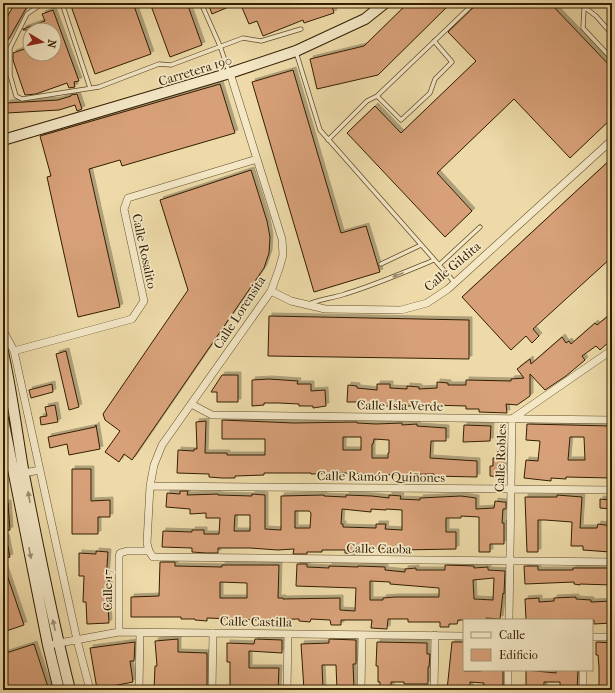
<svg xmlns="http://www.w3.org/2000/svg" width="615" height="693" viewBox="0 0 615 693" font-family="'IM FELL French Canon',serif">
<defs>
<filter id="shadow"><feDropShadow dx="3" dy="-3" stdDeviation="0" flood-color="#0004"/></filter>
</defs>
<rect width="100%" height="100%" fill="#eddaa8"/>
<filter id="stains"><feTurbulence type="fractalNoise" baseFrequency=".005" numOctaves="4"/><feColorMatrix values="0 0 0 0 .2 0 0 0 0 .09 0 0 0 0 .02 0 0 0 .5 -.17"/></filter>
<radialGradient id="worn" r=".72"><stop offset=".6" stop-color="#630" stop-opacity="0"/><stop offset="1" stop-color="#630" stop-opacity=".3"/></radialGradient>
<!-- building -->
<path fill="#d7a078" stroke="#331e01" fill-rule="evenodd" filter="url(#shadow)" d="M15 3H29L7 42 3 30V24Z
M70 3H133L151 54 95 74Z
M150 3H187L202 45 170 57Z
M208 3H238L212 14Z
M240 3H331L334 13 304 23 303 20 263 36 257 21 249 24Z
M408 3H451L378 75 317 89 310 59 364 46Z
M478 3H550L612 68V118L570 158 514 99 437 173 472 211 445 237 347 133 375 106 401 133 476 61 448 32Z
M53 10 79 81 74 82 75 87 69 88 67 83 36 94 25 95 13 60V53L30 47V54H54V30H23V29L45 21 42 14Z
M293 70 341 233 366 226 380 272 314 292 252 82Z
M220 84 235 133 122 166 120 160 89 169 120 307 78 317 47 177 51 176 40 136Z
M77 94 82 109 77 111 75 105 59 110 7 113V103L58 100 71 96V95Z
M612 158V257L533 329 539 336 532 343 526 336 511 350 462 297Z
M251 170 267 221 270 237 269 253 264 268 132 460 124 454 119 462 105 452 120 431 105 420 103 414 188 290 160 200Z
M269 316 469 320V359L268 356Z
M608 316 612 322V336L608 339 610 341 600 350 596 346 582 356 585 360 566 376 545 390 530 374V396L517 405 506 404 507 413 479 412V409H466V406L431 405V407L422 408V406H377L362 404V402H347L348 385 357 386V388L377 390V384H390V388L407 389V386L419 387V389L437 388V382L448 383V385H466V380L511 381V379L524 378 517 369 530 359 531 364 562 337 566 343 569 341 571 344 595 323 597 325Z
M66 351 79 407 69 410 56 354Z
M222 375H238V402H217V392H211Z
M269 379 298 381 297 384H311V391L325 390 326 406 313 408V406H299V404L279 403H264V405L252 406V380Z
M52 384 53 392 31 398 29 390Z
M55 405 58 422 41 425 40 417 47 416 45 407Z
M222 420 294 423 357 422V423L376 424 402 423V425L417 424V426L446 428V441H431L430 458 477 461V477L434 476V474L374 475V474L344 473 311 474V473H264V475L235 476V478H222L209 477V474L177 473 178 450 194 451V449H197L196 422 206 421 205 453H227V455H265V439H222ZM343 437H361V450H343ZM374 439 389 440V453H388V458H372V444H373Z
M527 424 611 426 609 454H611V478L566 477V479L551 478V481L524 478 526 460 538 461 540 441 526 440ZM570 437H584L585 460H568Z
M96 425 100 449 69 455 67 444 50 448 48 437 95 427Z
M464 425 491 426 490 441 463 442Z
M498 451H505L503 477 490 476V466H493V458H497Z
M72 469H91V501L110 500V517H98V534H72Z
M180 491H188L187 495 218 494V495L252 496V494L265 495V529L281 530V496L324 495V496L346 497V495L372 496 389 498V495L401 496 400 499 420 500V498L461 496 476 498V509L494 508 495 501 503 502H506V509H503L502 523H504V544H490V552H479V517L461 516V518H446V532H456V549L400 550V552L389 551 390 549 370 548V552L355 551V554L345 553V550H322V552H307V554H293L294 549 278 550 250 548H218V553H206L192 552V548L162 547 163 531 192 532V530H204V534H219L220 518H206V513L190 514V509L166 507 167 493 180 494ZM342 509 371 512V509L386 510V509L402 510V530L385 529 386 524H376V528L343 527V524H341ZM295 511H309L311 513 310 528H295ZM235 515H250V531H234Z
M557 495 582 497 580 528H597L598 524 612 526V550L610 549V552L583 550V546H571L572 522 545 520H538V552H527L525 497H557Z
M600 499 611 500V509L600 508Z
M3 503H8L10 530 3 531Z
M3 537H6L10 557 3 559Z
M96 551 108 552 106 580H109V589H107L109 623 87 624 86 602H83L84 576H79V553L96 554Z
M160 562H175V566L222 567V565H279L278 598H283V599L340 598V610L355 611 356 588 296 586 297 564H307V567L329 568V566L358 567V566L385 567V570L405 572V569L416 568V570H445V565L474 566V568L488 567V570L505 571 504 594 503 593 500 619 486 618V620H458L457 624H449V627H440V622H408V619H388L387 629 371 628 372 620H341V625H331L330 620 311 619 310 622 299 621V619L261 620 207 618V621L195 620V619H181V617H131V597L159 596ZM494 578 493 600 474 599 473 580ZM370 581 390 582V584L439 588V597H395L383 598V600H370ZM220 582 247 583V598H220Z
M4 566 24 625 3 632V567Z
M524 566H538V570H573V568H612V585L580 584V585L574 584V582L525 584Z
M576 597V599L591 600V602L612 601V623L594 624V620H526L525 599 539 598V602L554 601V598Z
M178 639V652L207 653V690H154L155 666H157L155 641Z
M255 639 282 640V653L249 651V668H279L278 690H230V662H227V643L254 644Z
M329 639 356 640V664H353L354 690H337L336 665H322L323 690H304L301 644 329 643Z
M135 642 134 661H130L133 682 97 689 90 648Z
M377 642 427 643V654H430L429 667H428V684H404V682H391V690H380V682H378V666H376Z
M452 642H464V671H481L482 670H503V685H502L501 690H483L484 683 470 682V690H447Z
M596 642 612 643V690H599V667L598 655H596Z
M34 644 49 690H3V654Z
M526 670 556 673V670H578L577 690H560V682H544V690H526Z"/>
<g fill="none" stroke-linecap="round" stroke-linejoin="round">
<defs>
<path id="lane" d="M43 3 27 14 10 48V75L16 96 22 99 99 87 159 64 171 65 243 38 261 41 301 29
M62 3 90 88
M201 3 220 46 229 72
M579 3 596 16 612 34
M584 9 583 28 612 59
M296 52 320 130 455 283
M377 96 472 5
M328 140 367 101 377 96 401 120 430 93 435 79 452 62 434 41
M381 264 421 245
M439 265 480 227
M309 304C321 299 333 298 345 294 375 285 405 272 434 260"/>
<path id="street" d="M230 73 282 239 283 255 279 269 271 291 162 445 154 465 150 486 147 543 149 551 153 557 612 562
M271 291 291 301 325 309 401 310 427 303 448 289 612 140
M3 330 14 351 77 640 90 690
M14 351 132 319 144 301 124 209 128 198 257 159
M191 404 212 415 612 420
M24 473 40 470
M150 486 612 490
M509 620 512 419 612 350
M119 632V557L120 553 127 551H149
M592 637H612
M54 644 119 632 464 636
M583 670V690
M139 690 140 632
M212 690 213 633
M287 690 288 634
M361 690 362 635
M434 690 435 635
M508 690V670"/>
<path id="secondary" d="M3 140 230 73 296 51 365 19 385 3
M3 352C12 393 17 434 24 475 38 547 52 619 70 690
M3 419 48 645 59 690"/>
</defs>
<!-- lane casing -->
<use href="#lane" stroke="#624d2b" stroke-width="5"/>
<!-- street casing -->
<use href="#street" stroke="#624d2b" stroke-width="8"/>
<!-- secondary casing -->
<use href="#secondary" stroke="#331e01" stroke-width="12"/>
<!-- lane -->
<use href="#lane" stroke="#f3e7c6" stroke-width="3.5"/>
<!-- street -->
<use href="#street" stroke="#f3e7c6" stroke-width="7"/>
<!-- secondary -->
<use href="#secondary" stroke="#f3e7c6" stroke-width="10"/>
</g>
<!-- one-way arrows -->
<defs><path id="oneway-solid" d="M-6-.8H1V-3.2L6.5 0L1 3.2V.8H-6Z"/></defs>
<g fill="#9d8d6d">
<use href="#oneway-solid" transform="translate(398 275) rotate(159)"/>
<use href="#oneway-solid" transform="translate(29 497) rotate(-100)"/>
<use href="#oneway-solid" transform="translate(30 553) rotate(79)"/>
<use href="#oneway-solid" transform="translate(54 625) rotate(-102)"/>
</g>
<g text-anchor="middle" stroke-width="3.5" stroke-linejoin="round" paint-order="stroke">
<!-- street labels -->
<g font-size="13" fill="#331e01" stroke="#f3e7c6">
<text transform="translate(195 70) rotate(-17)" y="5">Carretera 190</text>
<text transform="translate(145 251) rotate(78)" y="5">Calle Rosalito</text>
<text transform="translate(452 266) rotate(-40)" y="5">Calle Gildita</text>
<text transform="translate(239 312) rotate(-57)" y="5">Calle Lorensita</text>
<text transform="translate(400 405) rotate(1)" y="5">Calle Isla Verde</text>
<text transform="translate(500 458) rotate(-88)" y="5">Calle Robles</text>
<text transform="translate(381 476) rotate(1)" y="5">Calle Ramón Quiñones</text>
<text transform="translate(379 548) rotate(1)" y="5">Calle Caoba</text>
<text transform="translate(107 590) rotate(-90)" y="5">Calle 17</text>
<text transform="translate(256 621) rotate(1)" y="5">Calle Castilla</text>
</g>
</g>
<!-- margin -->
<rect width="615" height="693" fill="none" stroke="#eddaa8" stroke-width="16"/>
<rect x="4" y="4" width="607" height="685" fill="none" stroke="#331e01" stroke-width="2"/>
<rect x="8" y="8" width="599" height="677" fill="none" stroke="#331e01"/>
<!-- legend -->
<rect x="463" y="619" width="130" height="52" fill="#f3e7c6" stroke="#a69777"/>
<rect x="471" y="632" width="20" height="6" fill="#f3e7c6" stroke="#a69777"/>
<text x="499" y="639" font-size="12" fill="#331e01">Calle</text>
<rect x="471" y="649" width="20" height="12" fill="#d7a078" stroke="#a69777"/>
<text x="499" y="659" font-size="12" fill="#331e01">Edificio</text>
<!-- north arrow -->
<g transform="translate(42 42) rotate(100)"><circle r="19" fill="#f3e7c6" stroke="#a69777"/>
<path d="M0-3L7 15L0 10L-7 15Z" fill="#8f2418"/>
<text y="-6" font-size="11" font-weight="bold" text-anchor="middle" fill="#331e01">N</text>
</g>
<rect width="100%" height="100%" filter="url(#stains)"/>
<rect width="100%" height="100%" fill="url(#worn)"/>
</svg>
